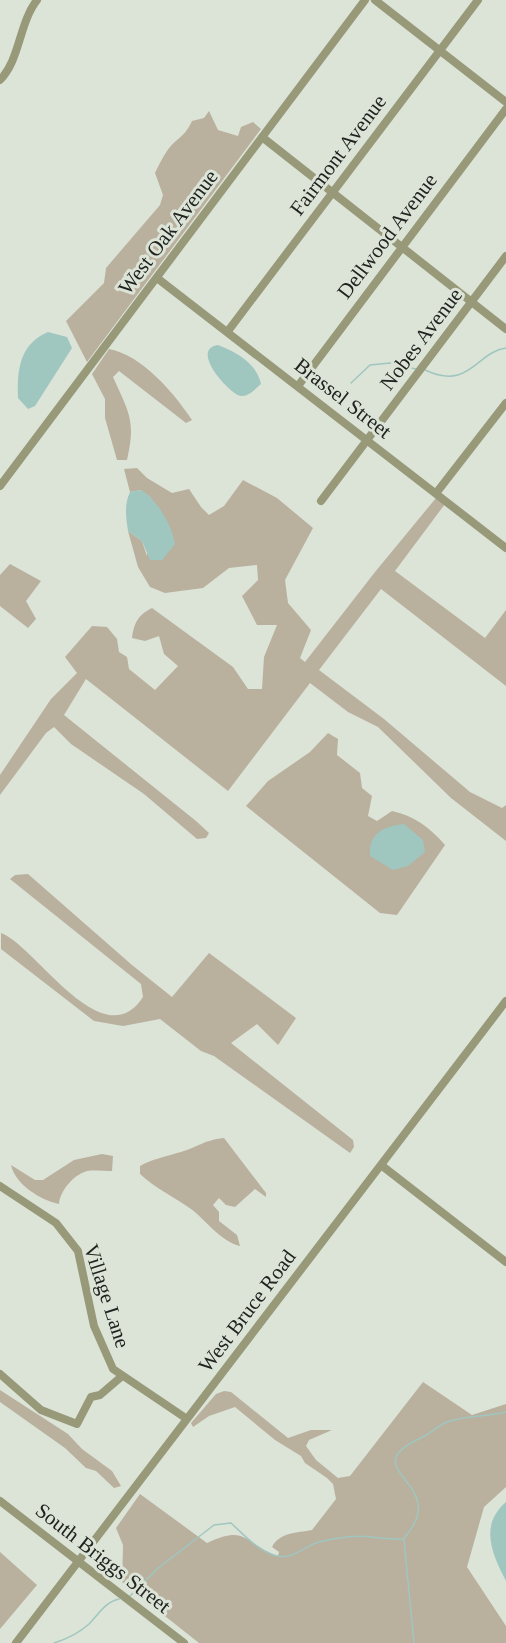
<svg xmlns="http://www.w3.org/2000/svg" width="506" height="1643" viewBox="0 0 506 1643" font-family="Georgia,serif">
<rect width="100%" height="100%" fill="#dce4d8"/>
<!-- green -->
<path fill="#b9b09e" d="M209 111 218 130 238 136 241 127 253 122 261 129 87 362 66 321 104 283 106 268 160 205 163 195 155 173C159 165 164 154 170 147 180 136 185 136 192 121L204 118Z
M109 349C142 355 174 393 192 420L186 423 119 371 113 377C129 413 136 420 127 460H117L105 418V399L92 374Z
M137 468 147 478 172 493 189 489 201 507 209 515 224 506 243 480 277 498 313 528 285 580 288 603 311 630 300 658 305 662 375 572 436 498 445 504 395 571 485 638 506 610V686L381 589 319 670 384 719 470 792 502 808 506 805V841L451 798 378 727 348 712 310 683 228 791 86 679 64 715 196 821 209 833 206 838 197 839 144 794 71 744 54 727 46 733 0 795V775L51 699 77 673 65 657 92 626 107 627 117 639 119 652 127 657 129 669 155 690 178 666 164 654 159 636 145 641 132 638C134 623 138 615 152 608L233 667 248 689H262L264 657 277 625H257L242 596 258 580 257 565 229 568 203 588 165 593 150 587 138 567 128 531 142 541 147 556 151 498 141 490 130 492 124 469Z
M10 564 41 581 26 601 36 619 28 628 0 606V575Z
M328 733 338 739 337 755 360 773 362 788 372 796 368 816 377 821 392 811C415 816 430 828 445 845L397 915 380 913 246 806 268 781 310 752Z
M28 874 132 965 172 997 209 953 296 1018 278 1045 257 1024 231 1043 353 1140 354 1147 350 1153 214 1056 201 1051 160 1019 123 1026 94 1021 1 949V933C35 945 103 1059 143 997L141 984 10 879 15 875Z
M224 1138 266 1193V1197L255 1189 235 1207 226 1205 219 1198 213 1205 219 1212V1221L237 1235 240 1246C220 1241 207 1221 191 1209 173 1196 156 1189 140 1174V1166C153 1159 164 1157 177 1153 195 1149 203 1140 224 1138Z
M102 1154 113 1156 112 1171C104 1171 94 1170 87 1171 73 1175 60 1191 59 1204 40 1200 15 1184 11 1165L35 1180H43L74 1160Z
M423 1382 472 1415 506 1404V1487L484 1507 467 1567 506 1626V1643H199L122 1582 123 1545 116 1528 140 1494 207 1543C248 1524 242 1543 278 1556L279 1552 272 1547C280 1532 297 1533 312 1530L336 1499 333 1484 327 1478 305 1463 301 1456 275 1440 235 1407 209 1416 193 1427 191 1423 216 1394 224 1391 231 1392 288 1438 311 1430H332L309 1440 306 1446 316 1460 338 1478 350 1476Z
M0 1390 68 1434 82 1449 112 1471 121 1486 114 1488 96 1471 86 1468 65 1448 0 1402Z
M0 1552 37 1585 0 1629Z"/>
<!-- water -->
<path fill="#a0c6c0" d="M48 332 67 337 72 348 35 406 28 409 18 398C17 372 19 344 48 332Z
M218 345C237 352 257 364 261 384 256 388 249 397 241 396 229 394 189 349 218 345Z
M141 490C158 500 172 526 175 544L162 560H150L142 541 128 531C126 517 124 505 130 492Z
M404 824 423 840 425 852 408 866 393 870 370 856C368 833 385 826 404 824Z
M506 1502V1581C492 1554 479 1525 506 1502Z"/>
<g fill="none" stroke-linecap="round" stroke-linejoin="round">
<!-- stream -->
<path stroke="#a0c6c0" stroke-width="1.5" d="M425 370C470 391 476 352 506 348
M351 383 370 365 390 363 416 369
M404 1538C455 1482 348 1470 423 1437 431 1433 438 1426 447 1422 465 1415 487 1417 506 1412
M404 1540 414 1643
M130 1596 157 1569 214 1525 231 1523C244 1535 259 1552 277 1556 293 1560 304 1546 319 1542 334 1538 356 1535 371 1537 383 1538 391 1540 403 1539
M54 1643C67 1639 79 1633 89 1624 99 1614 105 1602 119 1599"/>
<!-- minor -->
<path stroke="#989979" stroke-width="8" d="M375 0 506 102
M0 80C20 60 19 23 37 0
M262 137 506 329
M157 278 506 548
M228 331 478 0
M298 386 506 109
M0 486 365 0
M437 492 506 403
M321 501 506 256
M381 1165 506 1262
M0 1186 56 1223 78 1251 94 1326 113 1369 187 1419
M0 1374 41 1410 77 1424 91 1397 100 1395 121 1377
M0 1501 184 1643
M16 1643 506 1001"/>
</g>
<g text-anchor="middle" stroke-width="6" stroke-linejoin="round" paint-order="stroke">
<!-- street labels -->
<g font-size="21" fill="#20231f" stroke="#dce4d8">
<text transform="translate(338 155) rotate(-53)" y="7">Fairmont Avenue</text>
<text transform="translate(168 232) rotate(-53)" y="7">West Oak Avenue</text>
<text transform="translate(387 236) rotate(-53)" y="7">Dellwood Avenue</text>
<text transform="translate(421 339) rotate(-53)" y="7">Nobes Avenue</text>
<text transform="translate(343 398) rotate(38)" y="7">Brassel Street</text>
<text transform="translate(107 1296) rotate(72)" y="7">Village Lane</text>
<text transform="translate(247 1311) rotate(-53)" y="7">West Bruce Road</text>
<text transform="translate(103 1558) rotate(38)" y="7">South Briggs Street</text>
</g>
</g>
</svg>
